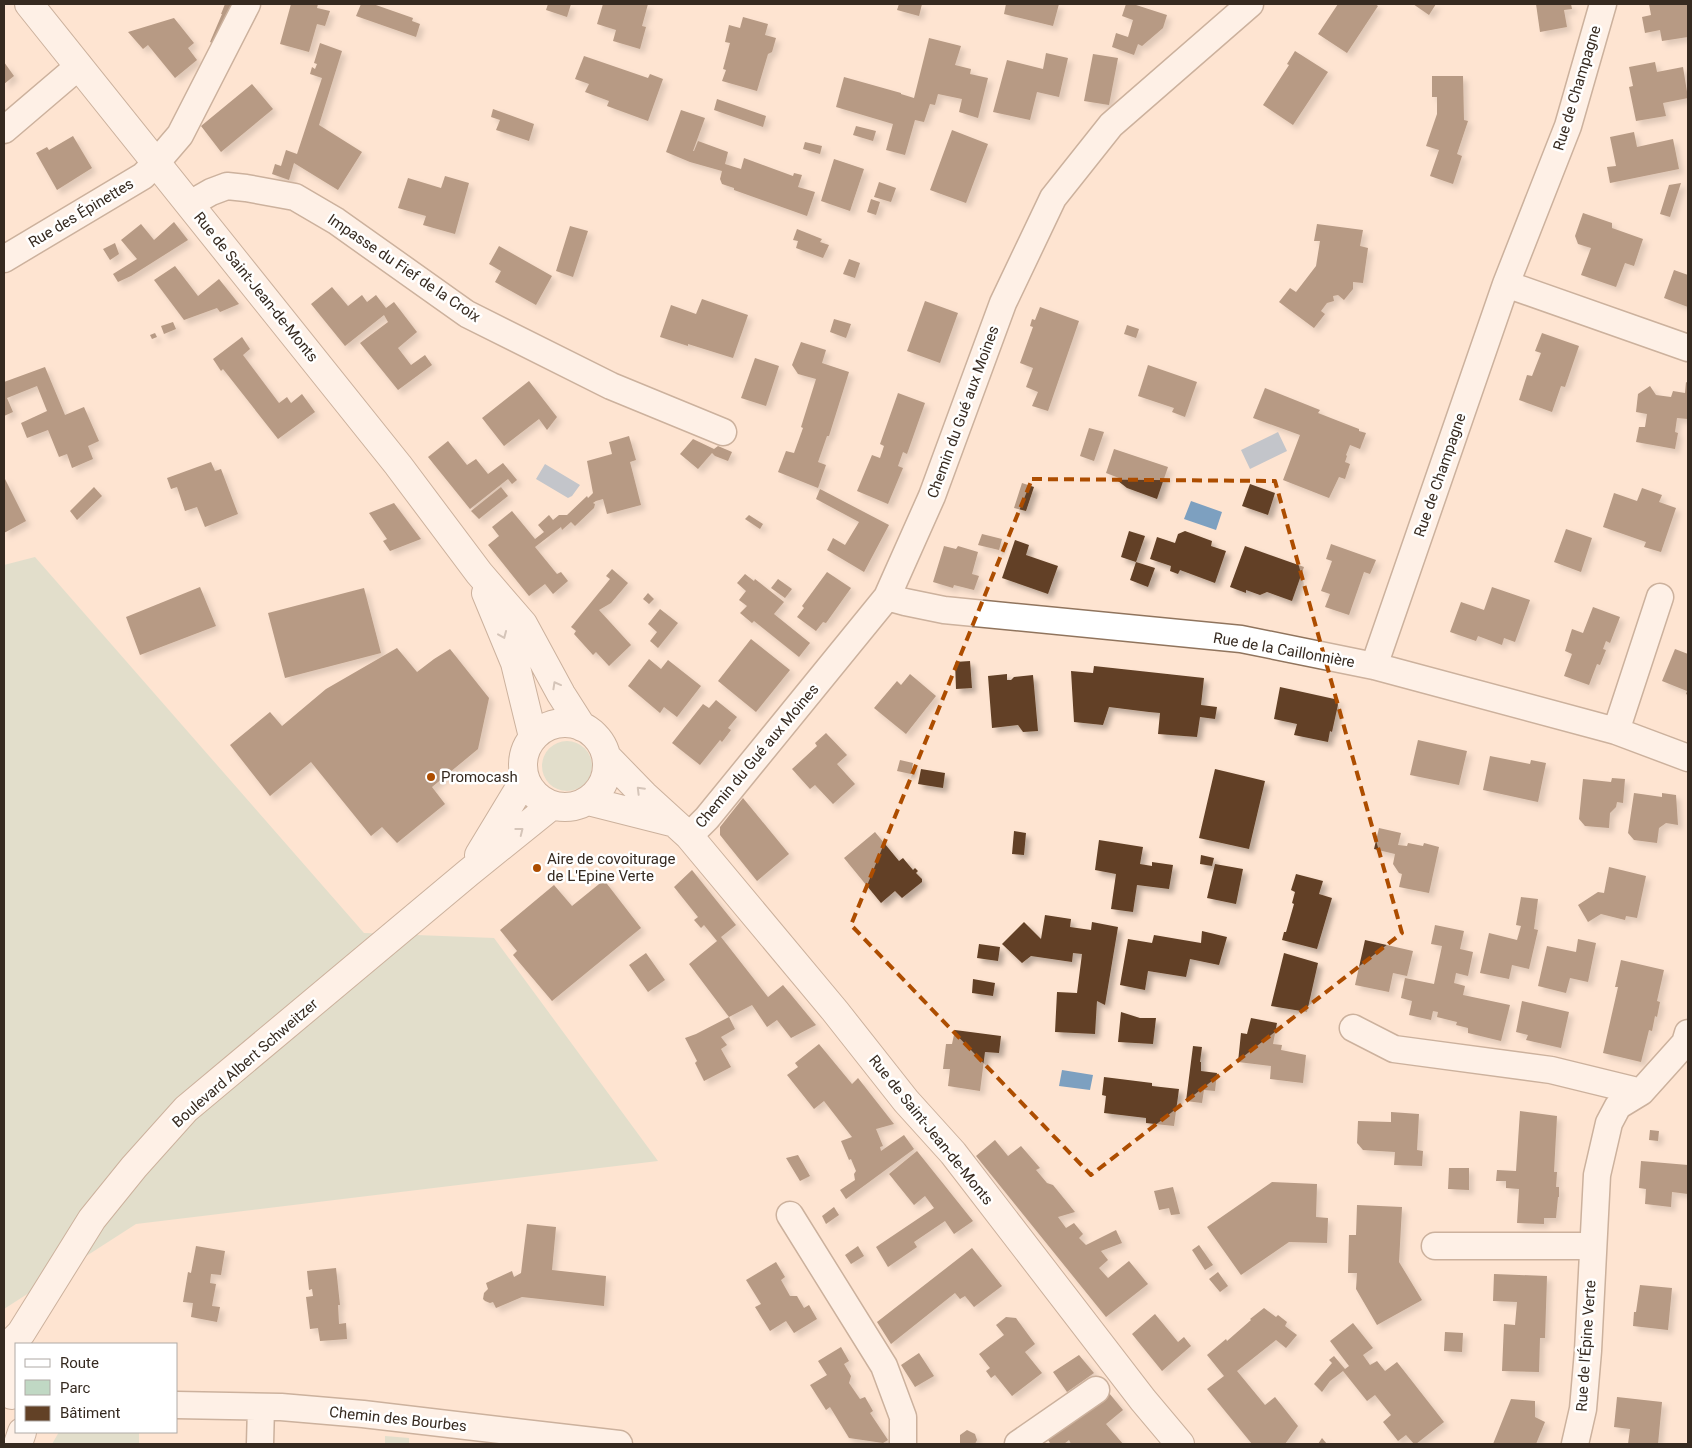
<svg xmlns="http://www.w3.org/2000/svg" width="1692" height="1448" viewBox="0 0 1692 1448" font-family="Roboto,sans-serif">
<defs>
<filter id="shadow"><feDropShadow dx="4.5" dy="4.5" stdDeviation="2.5" flood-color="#0004"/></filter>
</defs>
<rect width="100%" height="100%" fill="#fee4d1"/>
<!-- green -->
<path fill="#c0d8c4" d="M35 557 364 933 494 938 658 1161 136 1224 4 1309V565Z
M542 766a25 25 0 1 1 50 0a25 25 0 1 1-50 0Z
M59 1432H139V1444H52Z
M385 1436 409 1438V1444H385Z"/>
<!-- water -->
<path fill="#7da0c0" d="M1278 432 1287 451 1250 469 1241 450Z
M545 464 580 485 572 496 568 498 536 479Z
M1191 501 1222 512 1216 530 1184 519Z
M1062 1070 1093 1075 1090 1090 1059 1086Z"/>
<!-- building -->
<path fill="#624126" filter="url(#shadow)" d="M225 4H236L216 45 210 42 222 14H221Z
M291 4H318L317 8 330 11 325 26 317 24 309 52 280 44Z
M361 4H373L413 18 412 21 420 24 416 37 356 16Z
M548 4H571L567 17 546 10Z
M603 4H648L642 26 646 27 640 49 613 41 616 30 597 24Z
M899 4H922L919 16 897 10Z
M1006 4H1059L1053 26 1004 14Z
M1126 4H1133L1167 15 1163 28 1142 46 1138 44 1134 55 1112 47 1116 33 1128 37 1133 20 1122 16Z
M1338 4H1375L1378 6 1347 53 1318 34Z
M1413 4H1436L1429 15Z
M1536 4H1571L1572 9 1564 10 1567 27 1540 32Z
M1649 4H1688V37L1662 41 1660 30 1645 33 1642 17 1651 15Z
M743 17 768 24 765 35 776 38 772 52 768 54 757 91 722 81 726 70 723 69 730 43 725 42 729 25 740 28Z
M174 18 194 43 188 48 197 60 175 78 148 45 143 49 128 32Z
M929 38 961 46 955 65 971 69 970 74 988 78 978 118 959 112 962 99 938 94 935 105 930 104 924 122 915 120 905 155 886 150 893 124 836 107 844 77 901 93V94L914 98Z
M320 43 342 51 319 125 362 152 338 190 294 163 289 180 272 174 275 164 281 166 286 150 297 154 322 78 310 74 312 67 315 69 317 64 314 63Z
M1295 51 1328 72 1293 125 1263 105 1289 65 1287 64Z
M1046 53 1068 58 1059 97 1037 92 1030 120 993 112 1007 60 1043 69Z
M1093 54 1118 58 1109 105 1084 101Z
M584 56 648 78 650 74 663 79 648 121 607 106 609 101 585 92 589 84 575 79Z
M4 62 14 76 4 84Z
M1655 62 1657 72 1683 67 1688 98 1663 103 1666 116 1636 121 1629 87 1633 86 1629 67Z
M1432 76H1463L1464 120 1468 121 1457 154 1462 156 1453 184 1430 176 1439 150 1426 146 1437 114V97H1432Z
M252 84 273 109 221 152 201 126Z
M717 99 766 116 763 127 714 110Z
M493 109 534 124 529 141 496 130 500 120 491 117Z
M681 110 705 118 693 151H694L698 141 728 152 725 164 741 169 744 158 793 176 794 173 802 175 798 187 815 192 807 216 734 190V188L722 184 720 179 722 171 690 162 666 152Z
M856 126 876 131 873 141 853 135Z
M952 130 988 144 966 203 930 190Z
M1634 132 1637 147 1673 139 1679 169 1610 183 1607 167 1616 166 1610 137Z
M73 136 92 168 57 190 36 153 47 147 49 150Z
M805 142 822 146 820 154 803 149Z
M834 159 864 169 850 211 821 201Z
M445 176 469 183 455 234 423 225 426 216 398 208 408 178 441 188Z
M879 182 896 188 891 202 874 197Z
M1681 183 1670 217 1660 214 1669 185Z
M871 199 880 202 876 215 867 212Z
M1583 213 1612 223V228L1643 239 1634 266 1625 263 1616 287 1581 275 1591 248 1578 244 1575 236Z
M174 222 188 240 131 276 118 282 113 274 137 259 121 240 141 224 154 240Z
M1317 224 1363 230 1360 246 1368 248 1363 283 1353 282V289L1344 300 1338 295 1333 296 1334 301 1327 303 1321 311 1325 314 1314 328 1279 302 1290 288 1296 292 1316 266 1320 241H1314Z
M570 226 588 231 573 277 556 271Z
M797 229 822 239 820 242 829 245 823 258 796 248 798 241 793 240Z
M115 243 119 254 110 260 103 249Z
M499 246 552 276 536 305 495 282 501 271 489 264Z
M849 259 860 263 855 278 843 274Z
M175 266 198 296 219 279 239 304 220 312 217 308 184 320 154 280Z
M1674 270 1688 275V307L1664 298Z
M332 287 348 306 362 295 367 302 376 295 386 308 394 302 417 332 398 348 411 365 425 355 432 365 398 390 360 343 388 322 384 315 345 346 311 304Z
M702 299 748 315 733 358 688 344V346L660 337 671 305 696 314Z
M925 301 958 313 940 363 907 351Z
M1040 307 1079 321 1048 411 1032 406 1038 392 1026 387 1033 368 1020 363 1033 327 1030 326 1032 319 1035 320Z
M834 319 851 324 846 338 830 332Z
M173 322 176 329 164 334 161 326Z
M1127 325 1139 329 1136 338 1124 334Z
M155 333 157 337 152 339 150 335Z
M1542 333 1579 346 1565 387 1561 386 1552 412 1519 400 1527 375 1532 376 1541 353 1535 351Z
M242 337 250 349 243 355 279 403 287 397 291 403 302 394 315 412 278 439 223 369 221 371 213 359Z
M801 342 826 350 822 363 849 372 829 436H827L818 462 826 465 818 488 778 472 786 451 794 453 803 428 801 427 816 379 798 374 792 365Z
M755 358 779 366 766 406 741 398Z
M1148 365 1197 382 1185 417 1172 412 1174 408 1138 396Z
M45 367 65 415 84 407 99 441 88 446 93 459 72 468 67 454 59 457 48 430 27 438 21 423 47 411 37 386 7 398 13 412 4 416V382Z
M529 381 557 417 547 430 539 419 504 446 482 418Z
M1686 382 1688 383V419L1677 418 1675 432 1678 433 1675 449 1636 442 1639 427H1645L1647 414 1636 412 1638 394 1650 386 1656 395 1671 397 1673 391 1685 393Z
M1265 388 1320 410 1318 413 1359 429V431L1366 433 1360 449 1350 445 1346 455 1347 456 1345 462 1350 464 1345 479 1339 477 1329 498 1283 480 1300 435 1253 418Z
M898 393 925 403 907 454 903 452 898 466 903 468 888 504 857 491 872 455 880 458 884 446 880 444Z
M1089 428 1104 432 1094 461 1080 456Z
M629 436 636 460 630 462 641 505 607 514 603 499 596 501 593 503 595 504 594 508 575 526 571 522 562 530 561 527 535 547 557 574 561 572 568 581 553 594 545 584 529 596 488 545 499 536 492 527 512 511 535 539 544 532 538 525 549 515 553 520 559 515H567L587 496 588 498 593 493 587 461 612 454 609 442Z
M693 439 714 449 718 446 732 452 728 461 715 456 712 453 698 469 680 454Z
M448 441 467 465 476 459 488 474 503 463 517 480 512 484 508 479 470 509 428 457Z
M1114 449 1168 467 1157 499 1127 488 1118 481 1119 478 1106 473Z
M211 462 215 471 221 469 238 514 205 527 197 507 185 511 177 487 171 489 167 478Z
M4 477 26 521 4 533Z
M1022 483 1034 487 1026 511 1014 508Z
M1250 484 1275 493 1268 515 1242 506Z
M94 487 102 496 77 520 70 511Z
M501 487 508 496 479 519 471 511Z
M1642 488 1662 495 1659 502 1676 508 1661 552 1644 547 1646 542 1603 527 1614 493 1637 501Z
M820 489 889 525 864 572 827 550 833 538 845 545 859 522 816 499Z
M394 503 421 539 390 551 383 541 387 539 369 513Z
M749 515 763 524 760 529 745 519Z
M1566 529 1592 538 1581 572 1554 562Z
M1129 531 1145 536 1136 562 1155 568 1148 587 1130 580 1136 562 1121 557Z
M1185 531 1212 541 1211 546 1226 551 1215 583 1180 570 1178 574 1170 571 1171 566 1150 559 1157 537 1175 543 1178 534Z
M982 534 1002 539 999 550 978 545Z
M1015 540 1029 545 1026 555 1058 566 1048 594 1002 578Z
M1331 544 1376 560 1370 574 1364 572 1349 615 1325 607 1330 594 1321 591 1332 561 1326 559Z
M944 546 956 549 958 546 978 552 972 574 979 576 974 590 954 585 953 588 933 582Z
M1245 546 1304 567 1292 601 1267 592 1260 595 1246 590V593L1230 587Z
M612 569 628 583 611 603 599 610 631 645 609 666 596 652 593 655 574 634 576 631 571 627 610 579 606 576Z
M827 572 851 588 826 623 823 622 816 631 797 617 804 608 802 606Z
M745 574 754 581 755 579 784 602 774 614 810 643 799 657 754 621 752 623 740 613 747 606 739 600 746 591 737 583Z
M778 579 792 589 785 598 771 588Z
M200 587 216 626 140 655 126 617Z
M1492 587 1530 600 1515 642 1504 638 1502 645 1478 636 1476 641 1450 632 1461 602 1484 610Z
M364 588 381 653 285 678 268 613Z
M648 593 654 599 649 604 643 599Z
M1593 607 1620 617 1610 643 1606 641 1603 649 1606 650 1600 665 1597 664 1589 685 1564 676 1572 654 1565 651 1572 629 1583 633Z
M660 609 678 623 658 648 650 641 657 632 648 624Z
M751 639 790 670 756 712 718 681Z
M397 648 417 672 434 659 450 649 489 698 478 749 432 787 445 804 397 843 382 827 371 836 311 762 270 796 230 745 270 712 282 726 326 689Z
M1675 649 1688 654V695L1686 694 1687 691 1662 681Z
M649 659 661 669 668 660 701 686 677 717 664 707 660 713 628 686Z
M970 661 972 688 956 689 955 662Z
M1094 666 1204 678 1201 705 1217 707 1215 719 1200 717 1197 737 1158 734 1160 713 1149 712 1109 707 1103 725 1074 722 1071 671 1093 673Z
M910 674 936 696 906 734 874 708 897 681 901 685Z
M1007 674V680H1011L1014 677 1033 675 1038 731 1023 732 1018 725 992 728 988 676Z
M1280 687 1339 700 1332 732 1330 731 1328 742 1294 735 1297 724 1274 719Z
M716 700 737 717 728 728 731 730 722 742 720 740 700 765 672 743 703 704 709 708Z
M826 733 847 755 837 764 855 784 833 804 815 785 810 789 792 769 817 746 815 743Z
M1418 740 1467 751 1459 785 1410 775Z
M1490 756 1530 764 1531 760 1546 763 1538 802 1483 790Z
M900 760 913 763 911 774 897 771Z
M921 769 945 773 943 788 918 784Z
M1215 769 1265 781 1249 849 1199 838Z
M1612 778 1625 779 1623 803 1617 802 1616 807 1610 813 1609 828 1585 826 1579 819 1583 779 1611 782Z
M1634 793 1662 797V793L1676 795 1678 825 1666 823 1659 828 1657 843 1634 840 1628 833Z
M743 798 789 854 757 881 720 835V827Z
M1379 828 1401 833 1398 845 1407 846 1408 843 1423 846 1424 843 1439 847 1429 893 1399 887 1402 874 1399 873 1393 864 1395 854 1374 849Z
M1014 831 1026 833 1024 855 1012 854Z
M875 832 899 861 903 858 913 870 915 868 918 871 916 873 922 879V882L902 898 895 891 881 903 844 858Z
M1099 840 1143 847 1140 864 1152 866V862L1173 865 1169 889 1137 885 1133 912 1111 909 1116 874 1095 870Z
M1201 855 1214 858 1212 866 1200 864Z
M1215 864 1243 869 1236 904 1207 898Z
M1609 867 1646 876 1637 918 1626 916 1625 920 1601 914 1588 922 1578 905 1598 892 1604 893Z
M692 870 736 925 721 937 768 997 783 985 816 1025 791 1038 777 1020 767 1027 752 1005 729 1017 735 1029 721 1037 727 1045 721 1049 731 1067 704 1081 695 1063 697 1061 685 1038 696 1034 729 1017 689 964 717 941 704 925 701 928 694 920 698 917 674 887Z
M1296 874 1323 881 1319 894 1332 898 1317 949 1282 940 1284 932H1286L1294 904 1292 903 1295 892 1291 890Z
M604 880 641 928 552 1001 513 955 517 951 500 930 554 885 572 906Z
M1521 897 1538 899 1534 929 1538 930 1529 969 1512 965 1509 979 1480 973 1489 933 1517 940 1521 926 1516 925Z
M1045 915 1071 919 1070 927 1091 930 1092 922 1118 927 1105 1005 1097 1001 1095 1034 1055 1032 1057 992 1077 993 1082 954 1073 953 1072 962 1031 956 1022 963 1002 944 1024 922 1041 939Z
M1435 925 1464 931 1460 949 1473 952 1468 976 1456 973 1454 983 1465 986 1463 995 1510 1005 1501 1041 1468 1033V1028L1456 1025 1457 1022 1437 1017 1438 1012 1433 1011 1431 1020 1409 1015 1412 1001 1401 998 1405 978 1434 984 1442 946 1431 944Z
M1202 931 1227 937 1219 965 1190 959 1186 977 1148 971 1145 990 1120 985 1128 939 1152 943 1154 935 1201 943Z
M1578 939 1596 943 1588 982 1570 978 1566 993 1538 986 1547 946 1576 952Z
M1365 940 1413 951 1407 976 1393 973 1389 992 1355 985Z
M979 944 1000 947 998 961 977 958Z
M646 953 665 980 648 992 629 965Z
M1284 953 1318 963 1307 1012 1271 1006Z
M1621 960 1664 970 1657 1001 1660 1002 1657 1017 1655 1016 1652 1031 1649 1030 1641 1062 1603 1053 1618 987H1615Z
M973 979 995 983 993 996 972 993Z
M1522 1001 1569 1012 1561 1048 1526 1040 1528 1035 1516 1032Z
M1121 1012 1140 1018H1156L1153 1044 1118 1042Z
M1251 1018 1277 1023 1273 1044 1282 1045 1281 1050 1306 1055 1303 1083 1270 1079 1271 1066 1238 1062 1241 1033 1247 1034Z
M955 1030 1001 1036 999 1053 985 1052 980 1091 948 1086 950 1069H943L946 1044H952Z
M819 1044 852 1084 858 1078 894 1124 876 1129 883 1146 880 1147 881 1151 904 1135 914 1149 846 1199 840 1190 855 1180 854 1174 856 1171 851 1159 849 1160 841 1141 852 1137 824 1101 814 1109 787 1075 798 1067 795 1063Z
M1193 1046 1202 1047 1200 1062H1201V1071L1217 1073 1215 1091 1204 1090 1202 1103 1186 1101Z
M1104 1077 1152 1083V1086L1179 1089 1174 1126 1146 1123V1118L1104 1113 1106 1096 1102 1095Z
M1520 1111 1557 1116 1554 1172H1557L1556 1187H1559V1197H1558L1556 1218H1544V1224L1517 1223 1519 1189 1506 1188V1181H1496L1497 1170 1516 1171Z
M1391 1112 1419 1114 1417 1150 1423 1151 1422 1166 1394 1165 1395 1152 1363 1150 1357 1143 1358 1121 1391 1122Z
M1650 1130 1659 1131 1658 1141 1649 1140Z
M995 1140 1008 1156 1021 1146 1040 1168 1036 1170 1047 1183 1053 1185 1075 1212 1058 1217 1066 1228 1074 1223 1083 1234 1079 1238 1086 1245 1116 1230 1122 1243 1101 1251 1108 1260 1099 1268 1108 1278 1129 1261 1148 1284 1106 1317 976 1156Z
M917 1151 973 1221 954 1234 945 1221 914 1242 917 1247 888 1267 876 1247 934 1208 925 1196 914 1205 889 1174Z
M798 1155 810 1176 800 1181 786 1158Z
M1641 1161 1688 1165V1194L1672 1192 1671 1207 1645 1204 1646 1189 1639 1188Z
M1449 1168H1469V1190L1448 1189Z
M1272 1182 1317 1184 1316 1217 1328 1218 1327 1243 1289 1242 1241 1275 1207 1227Z
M1173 1187 1180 1214 1171 1215 1169 1208 1159 1210 1154 1191Z
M1357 1205 1402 1207 1399 1262 1422 1300 1377 1325 1356 1289 1357 1273H1348L1349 1235H1356Z
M834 1207 839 1215 826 1224 822 1216Z
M527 1224 556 1227 552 1270 606 1276 604 1306 522 1297 496 1308 493 1302 490 1303 485 1301 483 1299 484 1293 488 1289 486 1283 512 1271 514 1277 521 1273Z
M1199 1245 1213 1265 1205 1270 1192 1250Z
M196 1246 225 1251 221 1275 211 1274 210 1283 216 1284 212 1306 220 1307 217 1322 191 1317 193 1303 183 1302 188 1272 191 1273Z
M858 1246 864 1256 851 1264 845 1255Z
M972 1248 1002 1286 974 1307 965 1296 960 1299 955 1293 891 1344 877 1322Z
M776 1262 785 1277 781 1280 790 1296H797L804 1308 809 1305 817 1319 794 1333 786 1321 770 1331 755 1307 761 1304 746 1280Z
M336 1268 340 1305H338L339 1324 346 1323 347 1339 320 1341 318 1328 310 1329 306 1297 313 1296 312 1289 309 1290 307 1271Z
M1218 1272 1228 1286 1220 1292 1209 1279Z
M1494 1274 1547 1276 1545 1338H1540L1539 1372 1502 1371 1504 1324 1515 1325 1517 1302 1493 1301Z
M1640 1285 1672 1288 1668 1330 1633 1326 1634 1312H1636Z
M1264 1308 1276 1317 1278 1315 1287 1322 1285 1326 1297 1335 1286 1348 1276 1340 1237 1371 1265 1405 1275 1397 1298 1426 1285 1444H1252L1207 1389 1224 1376 1207 1355 1226 1339 1227 1341 1251 1320 1250 1319Z
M1155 1314 1178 1342 1184 1337 1191 1346 1162 1371 1132 1334Z
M1006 1317 1016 1318 1035 1344 1025 1352 1042 1373 1012 1396 995 1375 991 1378 986 1371 990 1368 979 1354 1004 1335 996 1325Z
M1353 1323 1373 1348 1363 1355 1370 1365 1377 1361 1385 1371 1397 1362 1444 1422 1416 1444H1414L1406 1435 1398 1441 1383 1422 1391 1415 1375 1395 1367 1401 1343 1371 1330 1381 1322 1392 1314 1384 1332 1363 1329 1360 1334 1356 1345 1369 1349 1366 1330 1341Z
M1445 1332 1463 1333 1462 1352 1444 1351Z
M841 1347 849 1361 844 1364 851 1376 849 1383 860 1399 865 1397 873 1411 870 1413 888 1440 883 1443 849 1438 830 1407 826 1410 810 1385 827 1375 818 1361Z
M919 1353 934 1376 915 1387 901 1365Z
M1079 1355 1094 1373 1067 1392 1053 1372Z
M1109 1393 1123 1410 1106 1424 1123 1444H1071L1069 1440 1064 1444H1048L1050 1443 1045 1435Z
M1617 1397 1662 1402 1658 1444H1628L1630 1429 1614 1427Z
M1511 1399 1535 1401V1417L1545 1422 1536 1444H1493Z
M967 1430 975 1434 977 1440 975 1444H960V1435Z
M1322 1438 1327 1444H1318Z"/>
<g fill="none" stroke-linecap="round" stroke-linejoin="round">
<defs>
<path id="minor" d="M4 130 79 66
M190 204 211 192 227 186 246 188 295 197 336 221 467 314 611 386 723 432
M4 259 143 176 156 163 180 135 247 4
M1506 284 1688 348
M887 597 905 602 944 610 1241 639 1374 666 1616 731 1688 758
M1374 666 1506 284 1568 126 1603 4
M1616 731 1660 597
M689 836 707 818 887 597 932 496 1003 303 1053 198 1111 125 1250 4
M1353 1028 1394 1049 1551 1070 1641 1092
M790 1215 884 1366 903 1417V1444
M1435 1246H1593
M176 1405 281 1407 363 1414 619 1444
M260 1444 261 1407
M1018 1444 1096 1390
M1575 1444 1583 1409 1588 1351 1597 1175 1609 1123 1618 1106 1641 1092 1685 1043 1688 1033"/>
<path id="secondary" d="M29 4 398 465 479 573 523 624 561 694 582 727
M486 593 515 663 533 737
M523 765a42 42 0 1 1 84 0a42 42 0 1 1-84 0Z
M606 756 644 795 689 836 835 1011 906 1101 953 1153 1143 1400 1180 1444
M588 801 671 822
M479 855 525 779
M4 1350 21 1333 92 1219 134 1167 186 1109 468 873 551 806
M12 1395 16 1367
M18 1444 22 1432"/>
</defs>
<!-- minor casing -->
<use href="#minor" stroke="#90745d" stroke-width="29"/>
<!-- secondary casing -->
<use href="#secondary" stroke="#90745d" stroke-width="30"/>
<!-- minor -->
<use href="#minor" stroke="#fff" stroke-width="26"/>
<!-- secondary -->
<use href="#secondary" stroke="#fff" stroke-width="28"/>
</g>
<!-- one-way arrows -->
<defs><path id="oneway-chevron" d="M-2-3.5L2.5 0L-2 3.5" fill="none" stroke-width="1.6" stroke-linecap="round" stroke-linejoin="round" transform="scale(1.25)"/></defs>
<g stroke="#a59f9b">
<use href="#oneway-chevron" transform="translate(503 635) rotate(67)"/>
<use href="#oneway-chevron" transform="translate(556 685) rotate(-119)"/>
<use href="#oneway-chevron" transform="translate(640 790) rotate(-135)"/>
<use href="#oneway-chevron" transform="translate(520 831) rotate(-38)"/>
</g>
<!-- marked area -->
<path d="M0 0H1692V1448H0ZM1032 479 1275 481 1402 933 1091 1175 851 925Z" fill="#fee4d1" fill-opacity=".55" fill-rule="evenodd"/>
<path fill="none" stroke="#ad4d00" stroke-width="4" stroke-dasharray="10 6" stroke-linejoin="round" d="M1032 479 1275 481 1402 933 1091 1175 851 925Z"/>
<!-- markers -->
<g fill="#ad4d00" stroke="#fff" stroke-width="2">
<circle cx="431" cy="777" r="5"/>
<circle cx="537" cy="868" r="5"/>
</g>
<g text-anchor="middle" stroke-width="5" stroke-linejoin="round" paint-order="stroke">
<!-- street labels -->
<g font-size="15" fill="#362a20" stroke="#fff">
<text transform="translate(1577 88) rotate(-73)" y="5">Rue de Champagne</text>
<text transform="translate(81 213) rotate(-31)" y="5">Rue des Épinettes</text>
<text transform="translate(404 268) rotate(34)" y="5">Impasse du Fief de la Croix</text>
<text transform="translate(256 287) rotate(51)" y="5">Rue de Saint-Jean-de-Monts</text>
<text transform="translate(963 412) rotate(-70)" y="5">Chemin du Gué aux Moines</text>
<text transform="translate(1440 475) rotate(-71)" y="5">Rue de Champagne</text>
<text transform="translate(1284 650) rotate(10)" y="5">Rue de la Caillonnière</text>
<text transform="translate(757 756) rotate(-50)" y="5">Chemin du Gué aux Moines</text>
<text transform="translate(245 1063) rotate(-41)" y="5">Boulevard Albert Schweitzer</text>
<text transform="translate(931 1130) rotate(51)" y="5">Rue de Saint-Jean-de-Monts</text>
<text transform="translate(1586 1346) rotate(-86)" y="5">Rue de l'Épine Verte</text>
<text transform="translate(398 1419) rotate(6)" y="5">Chemin des Bourbes</text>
</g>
<!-- poi labels -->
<g font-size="15" fill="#362a20" stroke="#fff" text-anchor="start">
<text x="441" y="782">Promocash</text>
<text x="547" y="864">Aire de covoiturage<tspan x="547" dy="17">de L'Epine Verte</tspan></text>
</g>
</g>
<!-- border -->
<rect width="1692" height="1448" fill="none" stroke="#362a20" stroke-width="10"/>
<!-- legend -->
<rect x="15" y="1343" width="162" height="90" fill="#ffffff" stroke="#afaaa6"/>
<rect x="25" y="1359" width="25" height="8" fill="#ffffff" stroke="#afaaa6"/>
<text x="60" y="1368" font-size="15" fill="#362a20">Route</text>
<rect x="25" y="1380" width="25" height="15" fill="#c0d8c4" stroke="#afaaa6"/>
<text x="60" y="1393" font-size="15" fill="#362a20">Parc</text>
<rect x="25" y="1406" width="25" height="15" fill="#624126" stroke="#afaaa6"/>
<text x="60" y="1418" font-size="15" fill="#362a20">Bâtiment</text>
</svg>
